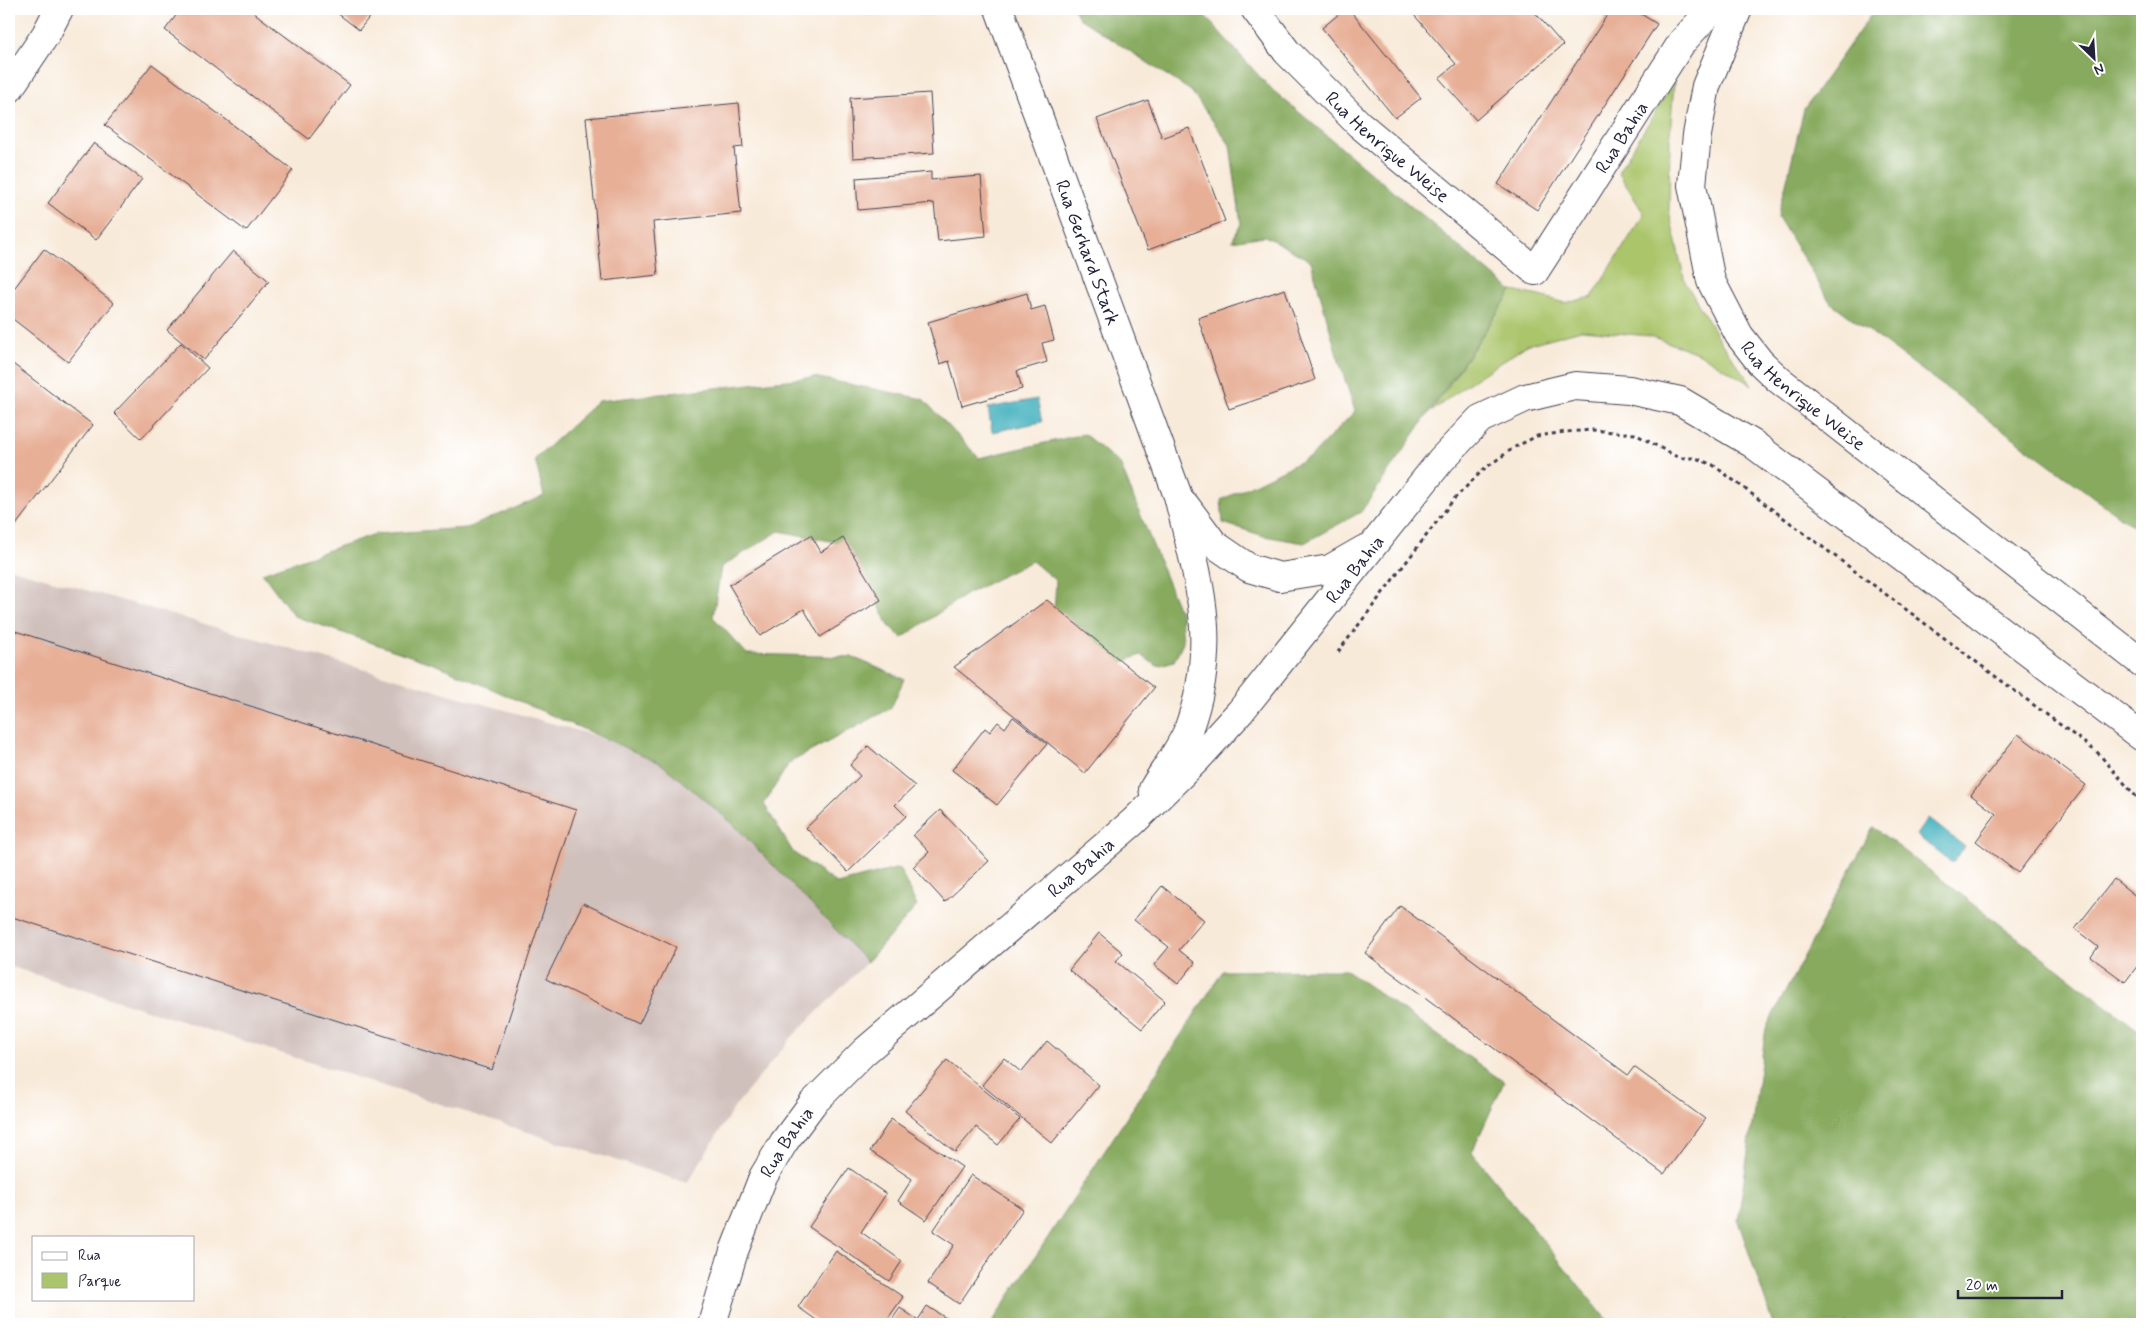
<svg xmlns="http://www.w3.org/2000/svg" width="2151" height="1333" viewBox="0 0 2151 1333" font-family="Mynerve,sans-serif">
<rect width="100%" height="100%" fill="#fff"/>
<filter id="ink" filterUnits="userSpaceOnUse"><feTurbulence type="fractalNoise" baseFrequency=".02" numOctaves="2"/><feDisplacementMap in="SourceGraphic" scale="10" xChannelSelector="R" yChannelSelector="G"/><feConvolveMatrix kernelMatrix="1 2 1 2 8 2 1 2 1" color-interpolation-filters="sRGB"/></filter>
<filter id="wash" filterUnits="userSpaceOnUse"><feTurbulence type="fractalNoise" baseFrequency=".0096" numOctaves="4" result="noise"/><feDisplacementMap in="SourceGraphic" scale="20" xChannelSelector="R" yChannelSelector="G"/><feGaussianBlur stdDeviation="1.12" result="paint"/><feColorMatrix in="noise" values="0 0 0 0 0 0 0 0 0 0 0 0 0 0 0 0 0 1.4 0 .05"/><feComposite in="paint" operator="in"/></filter>
<g filter="url(#wash)">
<rect width="100%" height="100%" fill="#f8ead9"/>
<!-- industrial -->
<path fill="#d0c0bc" d="M9 568 596 736 660 763 732 823 867 962 792 1037 736 1105 687 1183 9 966Z"/>
<!-- green -->
<path fill="#aac56b" stroke="#667453" d="M1674 82 1670 135 1669 211 1685 282 1722 344 1752 385 1698 353 1650 336 1581 330 1527 345 1466 385 1431 412 1512 291 1540 296 1566 303 1592 297 1644 214 1618 172Z"/>
<!-- forest -->
<path fill="#87aa5f" stroke="#54664d" d="M1074 9H1199L1269 87 1512 291 1361 512 1304 543 1264 536 1223 523 1221 500 1312 456 1355 411 1337 355 1311 261 1265 236 1232 241 1241 224 1230 145 1191 91 1079 18Z
M1875 9H2142V533L1830 302 1778 217 1804 109Z
M814 377 923 399 979 458 1084 434 1120 464 1181 615 1183 642 1174 661 1157 666 1141 655 1116 664 1054 614 1056 581 1032 561 965 595 902 638 889 626 856 558 840 543 779 531 721 567 713 617 747 654 852 657 904 679 891 708 789 763 764 804 793 852 837 884 899 868 917 906 867 962 732 823 660 763 442 667 294 616 262 573 375 534 467 528 544 496 535 459 598 401Z
M1873 827 2142 1033V1324H1773L1738 1221 1766 1028Z
M1346 970 1504 1082 1472 1152 1610 1324H991L1223 971Z"/>
<!-- water -->
<path fill="#41b0bd" stroke="#32697c" d="M1037 399 1042 422 992 432 988 408Z
M1928 818 1965 847 1952 863 1916 835Z"/>
<g id="blocks">
<!-- building -->
<path fill="#e7af96" d="M181 9H249L350 85 309 139 165 30Z
M332 9H376L359 30Z
M1345 9H1349L1421 98 1395 118 1322 28Z
M1409 9H1514L1516 11 1519 9H1532L1563 45 1476 120 1439 78 1456 64Z
M1611 9H1633L1657 24 1537 210 1498 184Z
M152 64 293 170 246 231 105 125Z
M930 93 934 153 853 158 850 98Z
M1148 100 1162 138 1189 128 1225 221 1148 250 1097 119Z
M739 103 743 147 734 148 741 213 653 222 658 275 602 281 586 118Z
M94 143 142 179 96 240 48 203Z
M931 172V180L981 176 986 236 938 241 934 203 858 210 856 178Z
M44 249 114 303 68 362 9 316V295Z
M233 251 269 281 204 360 167 330Z
M1285 289 1315 380 1229 409 1198 318Z
M1027 293 1031 310 1045 306 1054 340 1042 343 1047 362 1017 371 1022 389 962 406 949 361 940 364 928 322Z
M181 343 208 368 141 439 114 413Z
M9 361 93 425 9 534Z
M811 535 821 552 843 538 881 600 820 637 804 609 760 636 729 585Z
M1047 600 1154 688 1085 773 954 667Z
M9 629 576 810 492 1070 9 916V847L12 837 9 836Z
M1013 717 1047 744 997 805 952 770 985 728 990 732 998 722 1005 728Z
M2018 734 2086 785 2018 873 1976 841 1996 814 1971 795Z
M868 746 915 786 895 805 906 816 848 872 806 828 860 776 850 765Z
M940 810 989 861 945 902 913 867 929 852 913 835Z
M2114 879 2142 901V960L2125 982 2091 957 2098 947 2075 929Z
M1162 886 1204 920 1179 950 1195 963 1178 984 1154 965 1169 947 1134 920Z
M583 903 676 947 639 1024 546 979Z
M1400 906 1628 1075 1634 1067 1705 1119 1664 1174 1365 953Z
M1099 933 1123 953 1116 961 1165 1001 1142 1029 1069 970Z
M1047 1041 1099 1085 1052 1143 982 1085 1004 1058 1021 1072Z
M947 1060 1020 1119 998 1145 976 1127 955 1152 905 1111Z
M891 1119 962 1167 926 1220 898 1201 912 1179 870 1151Z
M849 1168 886 1194 861 1232 902 1261 889 1281 809 1227Z
M971 1175 1023 1209 959 1304 928 1283 954 1245 933 1231Z
M836 1251 903 1297 884 1324H822L798 1307Z
M927 1306 955 1324H889L900 1308 918 1320Z"/>
</g>
</g>
<g filter="url(#ink)">
<use href="#blocks" fill-opacity="0" stroke="#424053" stroke-width="1"/>
<g fill="none" stroke-linecap="round" stroke-linejoin="round">
<defs>
<g id="street">
<path id="s1" d="M1255 9 1287 52 1359 124 1535 271 1682 42 1712 9"/>
<path d="M9 89 46 34 59 9"/>
</g>
<g id="primary">
<path id="s2" d="M999 9 1178 496C1199 581 1220 644 1188 730 1180 750 1164 770 1153 789"/>
<path id="s3" d="M1738 9 1706 86 1697 135 1692 185 1711 281 1739 335 1760 362 1778 379 2142 663"/>
<path d="M1185 505 1214 544 1249 568 1280 577 1330 569 1365 549"/>
<path id="s4" d="M712 1324 734 1251 763 1177 784 1142 813 1103 864 1052 1133 822 1197 759 1240 712 1441 460 1480 419 1525 398 1575 386 1629 390 1680 401 1753 444 2142 737"/>
</g>
</defs>
<!-- street casing -->
<use href="#street" stroke="#424053" stroke-width="30"/>
<!-- primary casing -->
<use href="#primary" stroke="#424053" stroke-width="30"/>
<!-- path -->
<path stroke="#424053" stroke-width="3" stroke-dasharray="4 4" stroke-linecap="butt" d="M1338 652 1454 499 1484 469 1515 447 1537 436 1566 432 1592 430 1635 434 1679 458H1696L1713 465 2098 753 2140 801"/>
<!-- street -->
<use href="#street" stroke="#fff" stroke-width="28"/>
<!-- primary -->
<use href="#primary" stroke="#fff" stroke-width="28"/>
</g>
</g>
<g text-anchor="middle" stroke-width="4" stroke-linejoin="round" paint-order="stroke">
<!-- street labels -->
<g font-size="19" fill="#22223b" stroke="#fff">
<text dy="7" stroke="none"><textPath href="#s1" startOffset="544">Rua Bahia</textPath></text>
<text dy="7" stroke="none"><textPath href="#s1" startOffset="192">Rua Henrique Weise</textPath></text>
<text dy="7" stroke="none"><textPath href="#s2" startOffset="259">Rua Gerhard Stark</textPath></text>
<text dy="7" stroke="none"><textPath href="#s3" startOffset="431">Rua Henrique Weise</textPath></text>
<text dy="7" stroke="none"><textPath href="#s4" startOffset="1008">Rua Bahia</textPath></text>
<text dy="7" stroke="none"><textPath href="#s4" startOffset="602">Rua Bahia</textPath></text>
<text dy="7" stroke="none"><textPath href="#s4" startOffset="198">Rua Bahia</textPath></text>
</g>
</g>
<!-- margin -->
<rect width="2151" height="1333" fill="none" stroke="#fff" stroke-width="30"/>
<!-- legend -->
<rect x="32" y="1236" width="162" height="65" fill="#ffffff" stroke="#a7a7b1"/>
<rect x="42" y="1252" width="25" height="8" fill="#ffffff" stroke="#a7a7b1"/>
<text x="78" y="1260" font-size="15" fill="#22223b">Rua</text>
<rect x="42" y="1273" width="25" height="15" fill="#aac56b" stroke="#a7a7b1"/>
<text x="78" y="1286" font-size="15" fill="#22223b">Parque</text>
<!-- north arrow -->
<g transform="translate(2094 58) rotate(155)" stroke="#ffffff" stroke-width="4" paint-order="stroke">
<path d="M0-4L9 19L0 12L-9 19Z" fill="#22223b"/>
<text y="-8" font-size="14" font-weight="bold" text-anchor="middle" fill="#22223b">N</text>
</g>
<!-- scale -->
<path d="M1958 1290v8h104v-8" fill="none" stroke="#22223b" stroke-width="2.5"/>
<text x="1966" y="1290" font-size="15" fill="#22223b" stroke="#ffffff" stroke-width="4" paint-order="stroke">20 m</text>
</svg>
